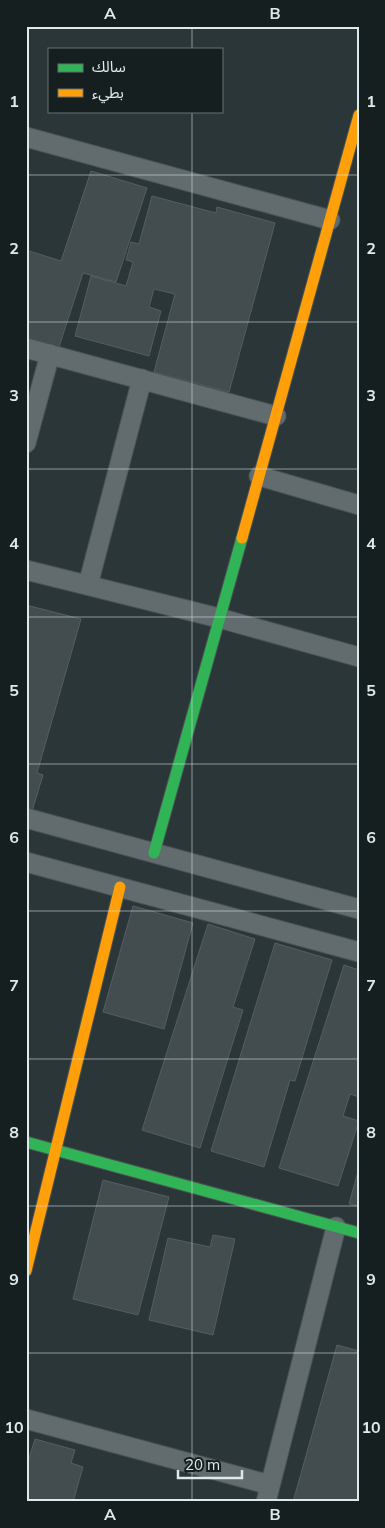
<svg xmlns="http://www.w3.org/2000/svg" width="385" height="1528" viewBox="0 0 385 1528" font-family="Mulish,'Noto Sans Arabic',sans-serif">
<rect width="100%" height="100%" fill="#2b3638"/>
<!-- building -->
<path fill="#434c4e" stroke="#555e60" d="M91 171 147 188 116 282 83 273 57 353 26 343V250L61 261Z
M152 196 216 213 217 207 275 223 229 392 154 372 175 294 154 289 149 307 161 311 149 356 75 336 91 276 126 286 133 262 126 260 131 242 139 244Z
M26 605 81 619 37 773 43 775 32 811 26 809Z
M133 906 193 923 164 1029 103 1012Z
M208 924 255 939 233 1007 243 1010 200 1148 142 1130Z
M275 943 332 960 295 1081 290 1080 264 1167 211 1151Z
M344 965 359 970V1097L350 1094 343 1116 359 1121 338 1186 279 1168Z
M359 1168V1206L349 1204Z
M103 1180 169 1197 138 1315 73 1299Z
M213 1235 235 1239 213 1335 149 1320 168 1238 210 1247Z
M337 1345 359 1351V1502H293Z
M35 1439 75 1450 71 1463 83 1467 73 1502H26V1468Z"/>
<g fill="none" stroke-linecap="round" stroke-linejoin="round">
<defs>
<path id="street" d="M26 137 330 220
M26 348 276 416
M26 443 50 354
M259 476 359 505
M26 570 219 618 359 657
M88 585 142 379
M26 818 359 909
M26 862 359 952
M26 1419 270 1485
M266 1502 336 1227"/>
<path id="fast" d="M154 853 242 538
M26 1142 359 1233"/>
<path id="slow" d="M242 538 359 115
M26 1271 120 887"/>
</defs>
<!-- street casing -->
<use href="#street" stroke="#495254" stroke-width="21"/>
<!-- fast casing -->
<use href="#fast" stroke="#495254" stroke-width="13"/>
<!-- slow casing -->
<use href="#slow" stroke="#495254" stroke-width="13"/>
<!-- street -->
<use href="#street" stroke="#626b6d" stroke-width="19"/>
<!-- fast -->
<use href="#fast" stroke="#30b455" stroke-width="11"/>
<!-- slow -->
<use href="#slow" stroke="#ff9f0a" stroke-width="11"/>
</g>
<!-- grid -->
<path fill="none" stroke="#dee9ec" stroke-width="1" stroke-opacity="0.55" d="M192 26V49M192 111V1502M26 175H359M26 322H359M26 469H359M26 617H359M26 764H359M26 911H359M26 1059H359M26 1206H359M26 1353H359"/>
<!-- border -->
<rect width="385" height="1528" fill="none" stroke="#161f20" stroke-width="55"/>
<!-- legend -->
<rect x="48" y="48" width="175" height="65" fill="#161f20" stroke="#667072"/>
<rect x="58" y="64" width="25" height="8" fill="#30b455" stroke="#667072"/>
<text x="92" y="72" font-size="15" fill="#dee9ec">سالك</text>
<rect x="58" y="89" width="25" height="8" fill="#ff9f0a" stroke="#667072"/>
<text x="92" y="98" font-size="15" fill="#dee9ec">بطيء</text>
<!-- scale -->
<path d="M178 1470v8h64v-8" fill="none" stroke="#dee9ec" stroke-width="2.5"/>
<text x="185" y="1470" font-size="15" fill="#dee9ec" stroke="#161f20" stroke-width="4" paint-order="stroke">20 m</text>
<rect x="28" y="28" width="330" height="1472" fill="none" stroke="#dee9ec" stroke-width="2"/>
<g font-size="16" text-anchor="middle" font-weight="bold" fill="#dee9ec">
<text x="110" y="19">A</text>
<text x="275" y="19">B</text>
<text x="14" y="107">1</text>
<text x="371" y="107">1</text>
<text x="14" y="254">2</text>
<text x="371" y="254">2</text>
<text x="14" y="401">3</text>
<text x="371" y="401">3</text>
<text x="14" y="549">4</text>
<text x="371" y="549">4</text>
<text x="14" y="696">5</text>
<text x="371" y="696">5</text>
<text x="14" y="843">6</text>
<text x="371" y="843">6</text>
<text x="14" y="991">7</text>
<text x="371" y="991">7</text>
<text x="14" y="1138">8</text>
<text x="371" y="1138">8</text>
<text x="14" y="1285">9</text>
<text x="371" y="1285">9</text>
<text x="14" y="1433">10</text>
<text x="371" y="1433">10</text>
<text x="110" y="1520">A</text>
<text x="275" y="1520">B</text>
</g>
</svg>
